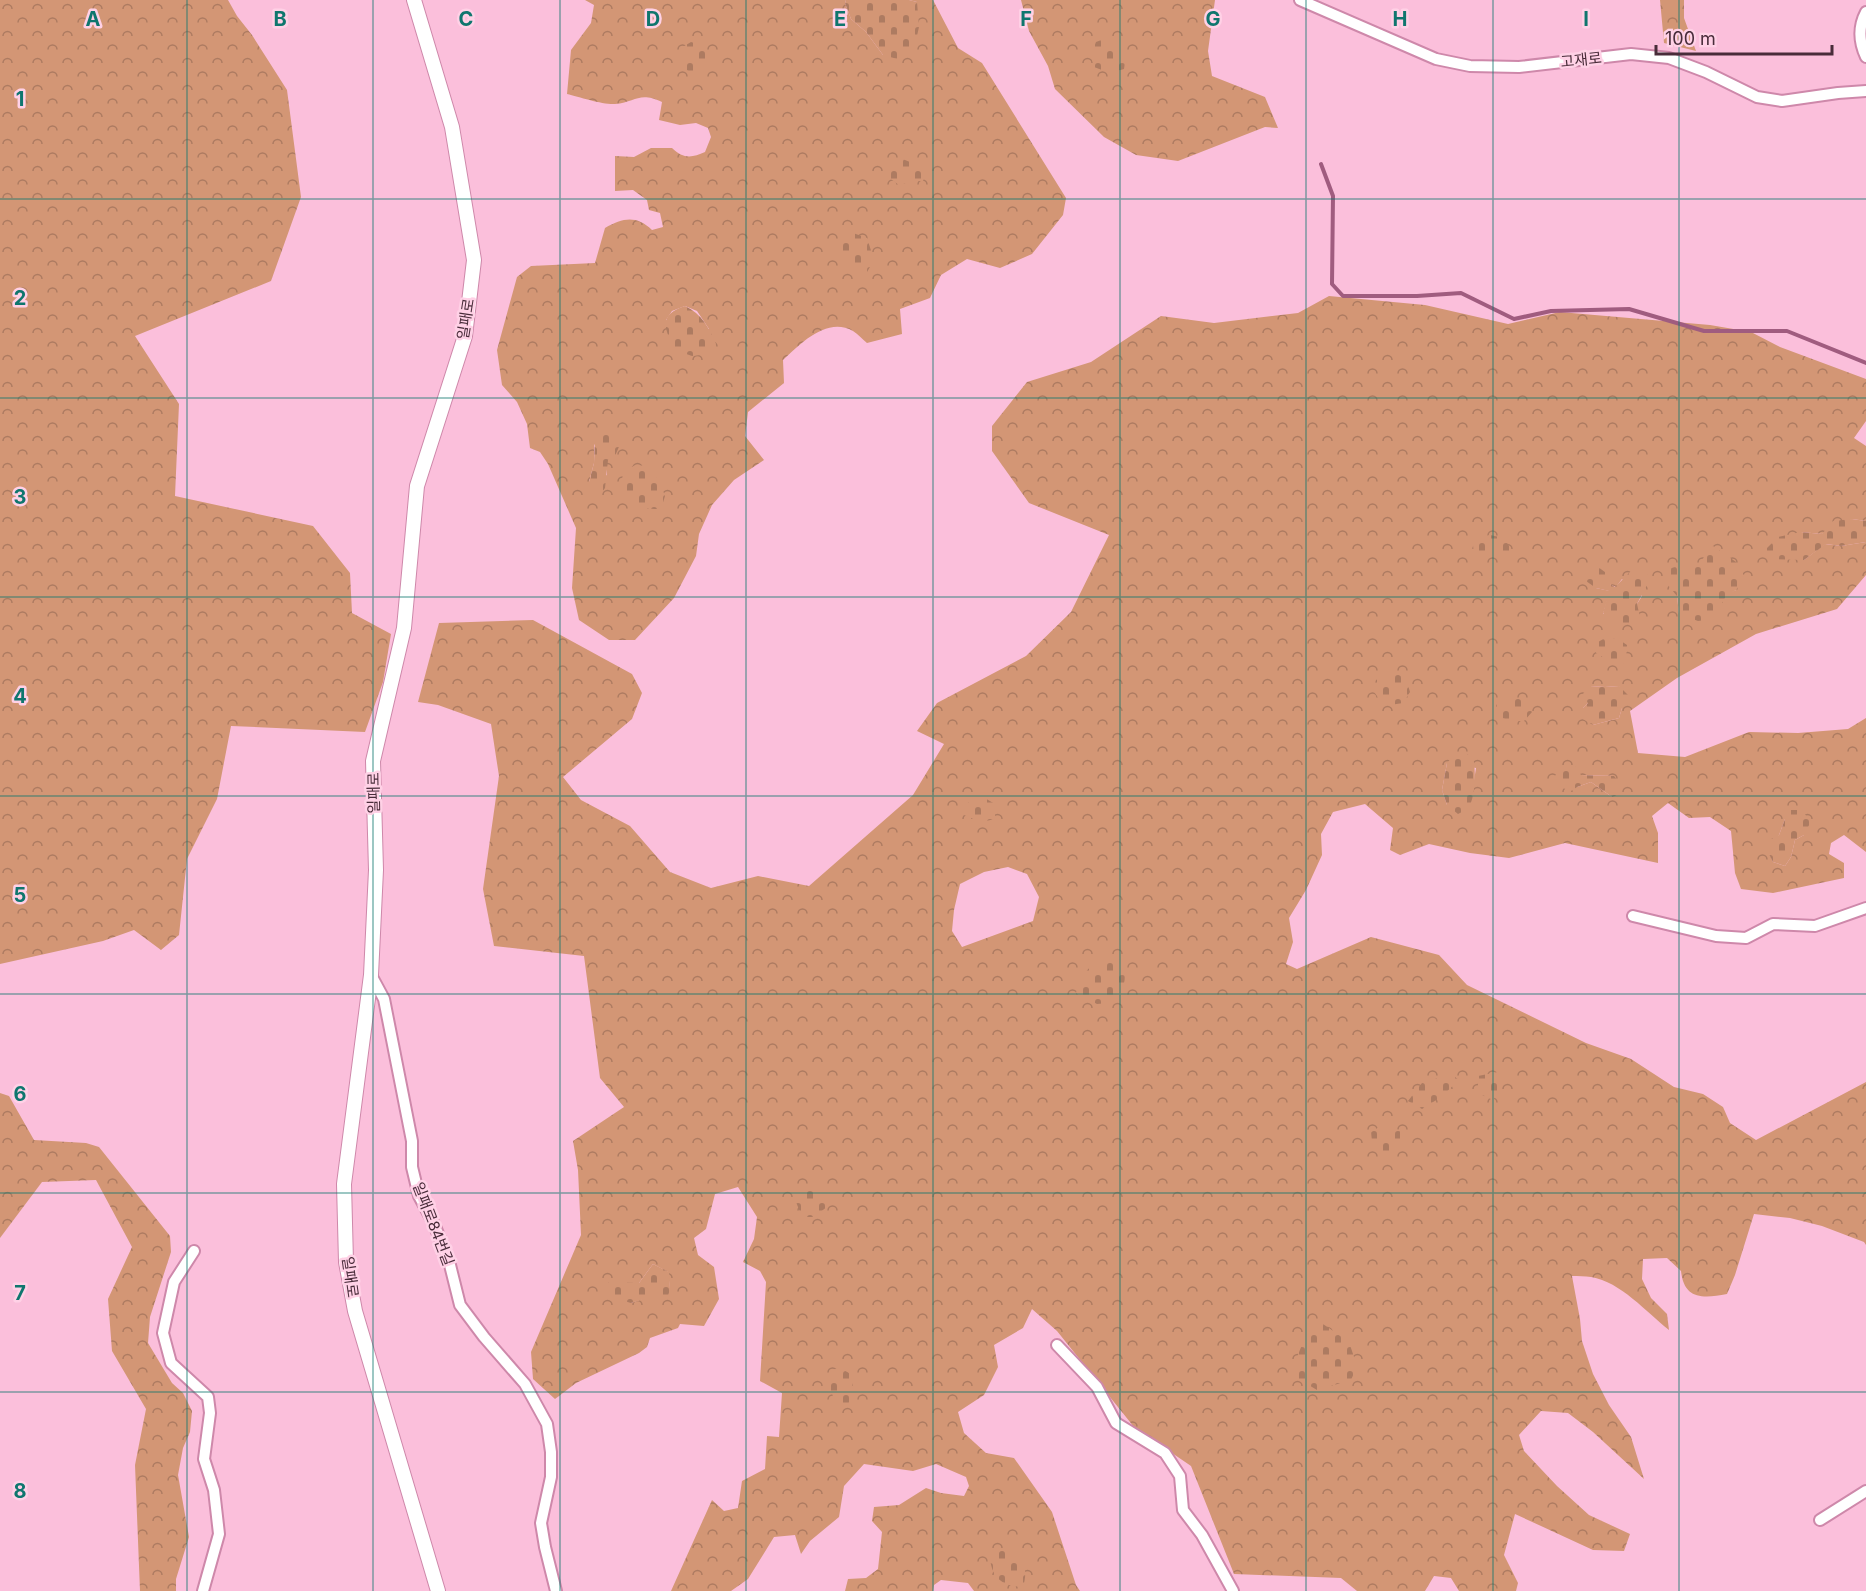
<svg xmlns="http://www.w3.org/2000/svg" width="1866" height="1591" viewBox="0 0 1866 1591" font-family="Inter,'Noto Sans KR',sans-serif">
<defs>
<pattern id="forest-crowns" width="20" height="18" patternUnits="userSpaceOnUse" patternTransform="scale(1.5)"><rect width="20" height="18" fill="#d39675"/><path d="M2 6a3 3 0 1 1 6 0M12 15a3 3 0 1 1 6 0" fill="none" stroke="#ad7b61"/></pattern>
<pattern id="cemetery-stones" width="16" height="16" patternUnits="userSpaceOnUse" patternTransform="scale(1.5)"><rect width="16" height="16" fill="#d39675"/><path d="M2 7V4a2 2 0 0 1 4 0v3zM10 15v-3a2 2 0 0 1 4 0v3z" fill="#ad7b61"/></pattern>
</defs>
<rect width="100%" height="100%" fill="#fbbfdb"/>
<!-- forest -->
<path fill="url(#forest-crowns)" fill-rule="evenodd" d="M0 0H228L237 16 252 35 287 90 301 197 271 281 135 336 179 404 175 496 313 526 350 573 352 613 391 634 383 682 365 732 231 726 217 799 187 859 179 935 161 950 134 930 103 941 0 964Z
M585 0H846L845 3 851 19 866 32 883 55 917 2 909 0H933L958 48 982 63 1066 198 1063 215 1032 254 1000 268 967 259 941 275 930 298 900 309 902 334 867 343C863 340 858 334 853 331 827 316 800 344 783 360L784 383 748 412 745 436 764 460 734 480 712 505 699 534 696 556 674 598 635 640H609L579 620 572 588 576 528 548 464 540 452 530 448 527 424 517 402 502 385 497 350 517 277 531 266 595 263 605 228C623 218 636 215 652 230L663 227 660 213 649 210 647 200 633 190 615 191V156L634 157 651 148H672C683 159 692 158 705 152L711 137 708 128 696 123 680 125 659 120 662 102C639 91 636 102 615 104 604 105 579 97 567 94L571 50 591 23 594 5ZM685 306 697 311 709 329 666 320 672 311ZM594 444 607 460V475L589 482 594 463Z
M1021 0H1215L1208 51 1212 76 1265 97 1278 128 1265 127 1178 161 1136 155 1104 137 1055 89 1048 66 1029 31Z
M1660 0H1684V18L1696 51 1664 43Z
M1329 296 1425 305 1508 324 1560 312 1710 325 1751 332 1780 347 1866 379V421L1854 438 1866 446V521L1852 519 1822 534 1801 532 1804 560 1825 544 1841 546 1866 542V575L1837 609 1756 634 1677 678 1630 711 1638 753 1685 757 1749 732 1798 733 1848 729 1866 718V852L1844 835 1831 843 1829 854 1844 863V878L1773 893 1741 889 1735 873 1731 831 1710 817 1689 818 1668 803 1652 816 1658 833V863L1565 843 1509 858 1470 853 1429 844 1400 855 1390 850 1393 828 1365 804 1333 812 1321 834 1322 855 1306 890 1289 918 1293 942 1286 964 1297 969 1371 937 1439 955 1467 985 1586 1043 1631 1059 1674 1087 1703 1094 1723 1107 1730 1123 1756 1140 1866 1082V1245L1864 1242 1822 1226 1790 1218 1754 1214 1735 1275 1727 1294C1702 1299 1684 1299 1681 1271L1667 1258 1643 1259 1642 1279 1651 1298 1667 1314 1669 1330C1646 1312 1621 1282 1591 1277 1585 1276 1578 1276 1572 1276L1580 1319 1582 1341 1593 1374 1609 1405 1631 1437 1644 1479 1593 1432 1568 1413 1541 1411 1519 1435 1524 1451 1557 1486 1589 1515 1630 1534 1624 1551 1593 1550 1515 1514 1504 1555 1518 1583 1516 1591H1459L1451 1578 1434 1576 1425 1591H1357L1341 1578 1234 1574 1191 1466 1134 1427 1057 1331 1032 1309 1023 1328 994 1345 998 1367 984 1395 958 1412 964 1433 986 1453 1014 1458 1052 1512 1076 1585 1080 1591H974L968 1583 941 1580 934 1585 933 1591H845L848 1579 866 1578 878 1569 882 1532 872 1521 874 1507 899 1505 926 1488 941 1493 964 1496 969 1486 966 1477 936 1464 913 1471 864 1464 844 1486 839 1517 810 1541 801 1554 795 1535 774 1537 748 1579 731 1591H671L712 1500 724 1511 738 1508 742 1481 765 1469 767 1436 779 1437 782 1393 760 1381 766 1282 760 1271 743 1262 754 1239 757 1217 738 1187 715 1194 706 1229 694 1238 698 1255 714 1267 719 1299 704 1326 680 1324 678 1328 650 1338 647 1347 639 1353 576 1383 555 1399 533 1379 531 1352 581 1235 578 1170 573 1141 624 1107 600 1078 584 956 494 946 483 889 499 776 491 724 438 705 418 702 439 623 533 620 632 674 642 693 632 719 563 777 581 800 630 826 670 872 711 888 758 876 809 886 913 795 944 744 917 731 937 703 1026 656 1071 612 1109 535 1029 503 992 451V426L1027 382 1091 362 1161 316 1214 323 1298 313ZM1609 575V584L1616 587 1622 579 1642 596 1637 604 1603 614 1610 591 1596 588ZM1736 590 1679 614 1677 596ZM1591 686 1605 687 1619 686 1622 708 1619 718 1593 725 1583 708 1588 703ZM1447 763 1476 768 1473 787 1447 805 1442 790ZM1581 775 1614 776 1612 797 1591 782 1577 787ZM1785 819 1804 835 1795 840 1791 857 1785 866 1773 862 1768 850 1779 835ZM1008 867 1027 874 1039 897 1033 921 962 947 952 931 954 910 960 884 984 872ZM653 1264 668 1272 670 1289 631 1303 627 1284 639 1283Z
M0 1093 9 1096 34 1140 86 1143 99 1147 170 1236 171 1252 150 1317 148 1343 172 1383 183 1393 192 1411 190 1432 183 1448 178 1475 189 1537 176 1579V1591H140L135 1465 146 1409 112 1351 108 1299 132 1247 96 1180 42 1182 0 1238Z"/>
<!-- cemetery -->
<path fill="url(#cemetery-stones)" d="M846 0H909L917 2 919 27 914 49 901 60 883 55 866 32 851 19 845 3Z
M1104 39 1116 44 1126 55 1124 69 1110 73 1094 67 1091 55 1096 42Z
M691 42 703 46 712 59 705 74C684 73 681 69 681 48Z
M900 158 915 164 926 173 923 181H912L899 185 888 177 890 164Z
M853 233 867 238 874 260 867 272 854 270 840 256 839 240 846 234Z
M685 306C702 314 709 328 716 344L709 354 692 356 675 350C664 328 658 315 685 306Z
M603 426 621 442 615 456 608 460 605 488 600 495 592 494 589 482 594 463 595 433Z
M636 465 646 466 659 480 665 496 661 509C644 510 627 504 622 485 621 481 623 475 624 470Z
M1852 519 1866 521V542L1841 546 1826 544 1804 560 1771 559 1764 551 1778 537 1801 532 1822 534 1833 521Z
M1490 535 1504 538 1511 549 1507 556 1492 553 1483 560 1474 554 1473 545 1481 538Z
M1713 546 1736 562 1745 576 1736 590 1726 596 1713 619 1698 621 1679 614 1677 596 1667 584 1671 568 1688 564 1697 566Z
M1598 567 1609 575 1610 584 1615 587 1632 570 1646 571 1649 581 1637 604 1640 617 1633 624H1613L1603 613 1609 591 1596 588 1586 581 1589 571Z
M1607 637 1618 639 1627 645 1626 661 1619 667 1596 653 1598 642Z
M1394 672 1406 679 1410 692 1403 703 1390 705 1381 702 1373 690 1376 680 1388 673Z
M1590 686 1605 687 1619 686 1630 697 1622 708 1619 718 1593 725 1583 719V708L1588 703 1582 695Z
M1503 697 1516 698 1528 702 1532 712 1524 721H1512L1499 717C1494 707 1495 705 1503 697Z
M1464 753 1473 757C1476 768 1476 801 1467 809 1465 811 1461 812 1458 814L1447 805 1442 790 1447 763 1454 755Z
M1574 765 1581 775 1614 776 1622 786 1618 795 1612 797 1591 782 1577 787 1571 791 1560 787 1554 777 1563 766Z
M983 797 995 804V819L981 822 964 815 965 804Z
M1790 810H1801L1811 821 1804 835 1795 840 1791 857 1785 866 1773 862 1767 850 1771 839 1779 835 1785 819Z
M1109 958 1123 962C1127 984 1125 987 1109 1003L1097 1004 1076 993C1081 976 1090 961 1109 958Z
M1498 1072 1503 1085 1493 1100 1478 1093V1076Z
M1451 1074 1459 1080 1441 1097 1422 1109 1408 1101 1422 1083Z
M1379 1127 1400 1130V1145L1386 1154 1373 1150 1371 1132Z
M816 1187 827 1194 828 1206 814 1217H802L796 1202 801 1191Z
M653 1264 669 1272 670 1289 667 1299 651 1297 631 1303 614 1298 605 1288 609 1282 639 1283Z
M1323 1324 1349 1342 1357 1366 1351 1380 1317 1390 1297 1378 1296 1360 1305 1337Z
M840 1368 849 1373 852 1382 853 1399 845 1406 835 1401 828 1384 831 1370Z
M1003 1549C1023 1555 1029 1567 1023 1587 1003 1586 992 1579 990 1558Z"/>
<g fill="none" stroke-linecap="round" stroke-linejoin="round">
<!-- stream -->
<path stroke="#a05c7f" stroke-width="4" d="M1321 164 1333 196 1332 284 1343 296H1417L1461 293 1514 319 1551 311 1629 309 1704 331H1787L1866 363"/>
<defs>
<path id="minor" d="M1300 0 1436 59 1470 66 1519 67 1631 54 1669 58 1706 72 1757 97 1782 101 1838 93 1866 91
M1866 12C1858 27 1859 42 1866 57
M1633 916 1716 936 1746 938 1773 924 1815 926 1866 908
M371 975 384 999 412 1141V1167L419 1196 434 1224 449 1261 460 1305 484 1337 525 1384 547 1424 551 1452V1477L541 1523 545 1547 556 1591
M194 1251 174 1282 163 1333 171 1363 208 1397 210 1413 204 1459 214 1490 219 1534 203 1591
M1057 1345 1097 1387 1116 1423 1165 1453 1180 1476 1183 1510 1202 1535 1233 1591
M1820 1520 1866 1491"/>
<path id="tertiary" d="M414 0 452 127 474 260 465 336 417 486 404 628 373 761 376 870 371 975 344 1184 346 1262 355 1311 438 1591"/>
</defs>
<!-- minor casing -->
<use href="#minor" stroke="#ce88aa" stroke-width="14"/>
<!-- tertiary casing -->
<use href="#tertiary" stroke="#ce88aa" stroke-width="16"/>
<!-- minor -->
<use href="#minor" stroke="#fff" stroke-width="10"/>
<!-- tertiary -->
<use href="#tertiary" stroke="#fff" stroke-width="14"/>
</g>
<!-- grid -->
<path fill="none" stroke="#0f766e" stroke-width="1.5" stroke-opacity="0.55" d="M187 0V1591M373 0V1591M560 0V1591M746 0V1591M933 0V1591M1120 0V1591M1306 0V1591M1493 0V1591M1679 0V1591M0 199H1866M0 398H1866M0 597H1866M0 796H1866M0 994H1866M0 1193H1866M0 1392H1866"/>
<g text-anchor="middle" stroke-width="5" stroke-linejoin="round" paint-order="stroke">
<!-- street labels -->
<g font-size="15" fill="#492c3a" stroke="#ffd1e6">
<text transform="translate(1581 60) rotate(-6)" y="5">고재로</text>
<text transform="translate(466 319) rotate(-81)" y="5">일패로</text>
<text transform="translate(374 793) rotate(-91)" y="5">일패로</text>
<text transform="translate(433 1224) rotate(69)" y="5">일패로84번길</text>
<text transform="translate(350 1277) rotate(82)" y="5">일패로</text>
</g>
</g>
<g font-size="20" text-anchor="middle" font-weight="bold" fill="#0f766e" stroke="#ffd1e6" stroke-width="5" stroke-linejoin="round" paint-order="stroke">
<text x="93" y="26">A</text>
<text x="280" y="26">B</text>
<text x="466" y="26">C</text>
<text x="653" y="26">D</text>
<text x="840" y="26">E</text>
<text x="1026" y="26">F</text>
<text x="1213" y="26">G</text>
<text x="1400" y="26">H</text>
<text x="1586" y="26">I</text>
<text x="20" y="106">1</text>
<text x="20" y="305">2</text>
<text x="20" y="504">3</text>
<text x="20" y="703">4</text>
<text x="20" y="902">5</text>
<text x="20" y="1101">6</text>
<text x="20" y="1300">7</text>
<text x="20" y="1498">8</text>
</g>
<!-- scale -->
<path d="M1656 45v9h176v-9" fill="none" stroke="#492c3a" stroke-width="3"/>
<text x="1665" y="45" font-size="18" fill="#492c3a" stroke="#ffd1e6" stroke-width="4.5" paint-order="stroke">100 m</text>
</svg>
